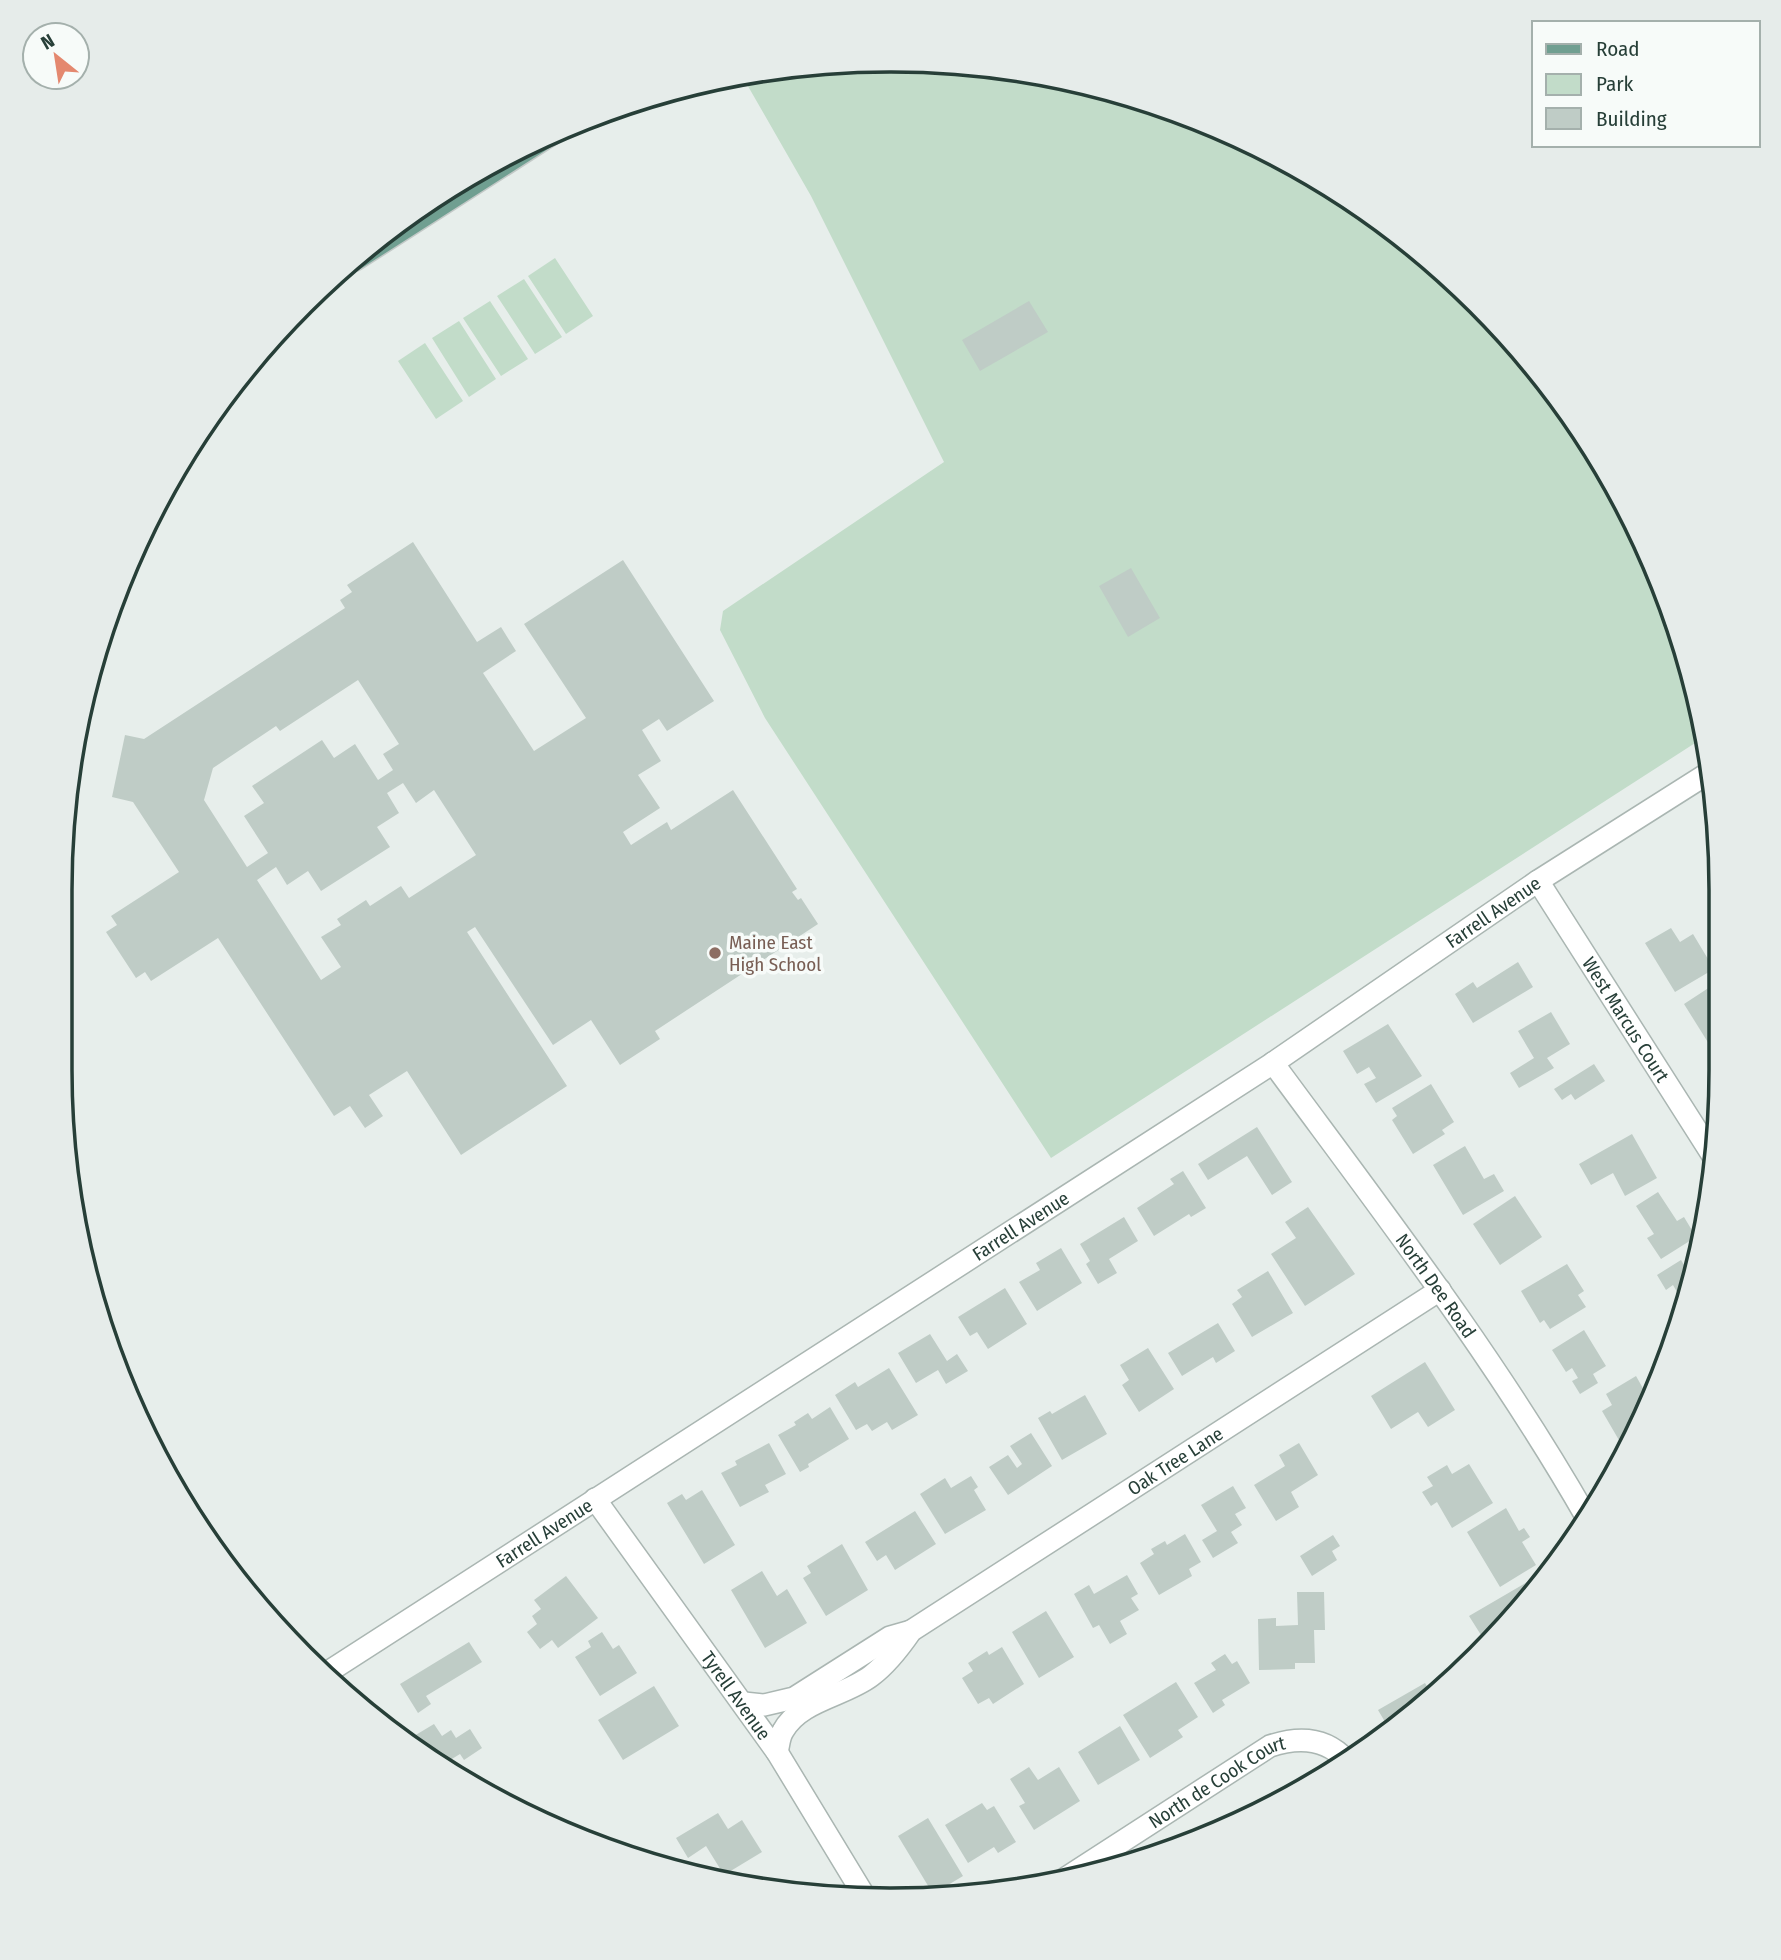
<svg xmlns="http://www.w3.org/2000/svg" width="1781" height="1960" viewBox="0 0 1781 1960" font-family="'Fira Sans Condensed',sans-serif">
<rect width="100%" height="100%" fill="#e7eeeb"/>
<!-- green -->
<path fill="#c2dcc9" d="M890 60 1052 75 1208 123 1352 199 1478 303 1581 428 1658 572 1705 728 1706 736 1051 1158 765 718 720 630 723 611 944 462 811 196 741 74Z
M555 258 593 316 566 334 528 276Z
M524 279 562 337 535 354 497 296Z
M490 301 528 359 501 376 463 318Z
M459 321 496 379 469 397 432 338Z
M425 343 463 401 436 419 398 361Z"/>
<!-- building -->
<path fill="#bfccc6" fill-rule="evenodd" d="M1029 301 1048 332 980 371 962 340Z
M413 542 477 642 501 627 516 651 483 673 534 751 586 718 524 624 623 560 714 701 667 731 659 719 642 730 661 761 638 775 660 808 623 832 631 845 667 822 671 830 733 790 797 889 792 892 798 900 801 898 818 924 655 1031 660 1039 620 1065 591 1020 553 1045 475 927 467 932 567 1086 461 1155 407 1071 369 1095 383 1116 365 1128 350 1106 334 1116 218 938 151 981 145 972 136 978 106 932 117 925 111 916 179 872 133 802 112 797 125 735 144 739 345 608 340 600 352 592 347 585ZM358 680 399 744 383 754 393 770 378 780 355 744 334 758 322 740 252 786 264 803 244 816 268 853 247 867 204 800 213 768 276 726 280 731ZM403 783 416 803 434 790 476 855 409 898 401 886 370 906 366 900 337 919 341 925 321 937 341 967 321 980 257 880 276 867 287 885 308 871 321 891 390 847 377 827 399 813 387 793Z
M1131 568 1160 618 1128 637 1099 586Z
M1716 831V838L1718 857 1706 837Z
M1671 928 1680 942 1693 934 1714 969 1675 992 1645 943Z
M1518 962 1533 987 1473 1023 1455 994 1473 982 1477 988Z
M1710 987 1719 1000 1718 1050 1714 1052 1684 1004Z
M1551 1012 1570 1044 1547 1058 1554 1068 1519 1088 1510 1073 1534 1058 1518 1031Z
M1388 1024 1422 1076 1376 1103 1364 1084 1376 1078 1369 1067 1357 1074 1343 1051Z
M1594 1064 1605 1081 1575 1100 1571 1094 1562 1100 1554 1089Z
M1431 1084 1454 1122 1442 1130 1445 1134 1413 1154 1392 1120 1397 1116 1392 1108Z
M1257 1127 1292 1182 1272 1195 1247 1156 1208 1180 1198 1164Z
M1632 1134 1657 1178 1625 1196 1613 1173 1591 1185 1579 1164Z
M1465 1146 1484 1179 1494 1174 1504 1191 1463 1215 1433 1165Z
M1183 1171 1206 1208 1191 1217 1189 1214 1154 1236 1137 1208 1174 1184 1170 1179Z
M1658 1192 1677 1221 1684 1217 1696 1237 1661 1259 1647 1238 1654 1234 1636 1206Z
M1515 1196 1542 1237 1500 1265 1473 1224Z
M1308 1207 1355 1274 1305 1306 1271 1254 1296 1238 1285 1222Z
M1124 1217 1138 1241 1109 1259 1117 1273 1098 1284 1086 1264 1090 1261 1080 1244Z
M1061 1248 1082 1283 1037 1311 1019 1282 1040 1270 1036 1263Z
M1681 1260 1687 1270 1694 1265 1682 1316 1675 1303 1681 1299 1673 1285 1666 1290 1657 1275Z
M1567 1264 1584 1291 1578 1295 1586 1307 1550 1329 1544 1320 1540 1323 1521 1291Z
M1268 1271 1293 1313 1252 1337 1232 1304 1242 1297 1237 1290Z
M1005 1288 1027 1324 988 1349 977 1332 970 1336 958 1317Z
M1218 1323 1235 1351 1216 1363 1213 1357 1182 1376 1168 1353Z
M1584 1330 1606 1366 1593 1374 1598 1383 1580 1394 1572 1381 1578 1378 1572 1368 1566 1372 1552 1350Z
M930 1334 947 1361 957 1354 968 1371 946 1384 938 1370 916 1383 898 1353Z
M1148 1348 1174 1389 1139 1412 1122 1385 1129 1380 1120 1365Z
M1425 1362 1455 1410 1428 1427 1418 1412 1391 1429 1371 1396Z
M889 1368 918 1415 892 1430 887 1422 872 1431 867 1424 856 1430 835 1395 855 1382 858 1387Z
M1636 1376 1649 1399 1629 1444 1623 1447 1602 1411 1612 1405 1606 1394Z
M1085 1395 1107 1434 1062 1460 1038 1418 1050 1411 1052 1414Z
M830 1407 849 1439 808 1464 809 1467 800 1472 778 1435 796 1425 794 1422 808 1413 812 1419Z
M1031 1433 1052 1466 1008 1495 989 1467 1008 1455 1017 1468 1022 1464 1010 1446Z
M769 1443 786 1474 765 1485 769 1492 740 1507 721 1473 737 1465 735 1461Z
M1299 1443 1318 1475 1291 1492 1299 1507 1276 1521 1254 1485 1285 1466 1279 1455Z
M1469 1464 1493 1503 1452 1528 1437 1502 1431 1506 1422 1492 1433 1486 1427 1477 1447 1465 1452 1474Z
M971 1476 978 1487 974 1490 986 1510 945 1534 920 1494 945 1478 951 1488Z
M1233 1486 1246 1508 1235 1514 1242 1525 1231 1532 1238 1543 1213 1558 1202 1540 1217 1531 1201 1505Z
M702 1490 735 1545 704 1564 667 1503 682 1494 686 1500Z
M1506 1508 1519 1531 1524 1528 1530 1537 1522 1542 1536 1565 1500 1587 1467 1532Z
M915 1511 936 1544 895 1570 886 1555 877 1561 865 1542Z
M1185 1534 1201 1562 1189 1569 1192 1576 1159 1595 1140 1563 1154 1554 1151 1549 1165 1541 1167 1545Z
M1333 1535 1340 1546 1332 1551 1337 1560 1312 1576 1300 1556Z
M842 1544 868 1590 826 1616 803 1578 811 1573 807 1566Z
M762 1571 777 1596 787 1589 807 1623 765 1648 731 1590Z
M1127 1575 1138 1594 1131 1598 1139 1610 1120 1621 1127 1634 1110 1644 1099 1625 1093 1628 1074 1594 1089 1585 1094 1594Z
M566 1576 598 1618 558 1648 552 1640 540 1649 527 1632 537 1624 532 1616 541 1609 534 1600Z
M1534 1578 1539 1585 1516 1617 1497 1634 1494 1628 1481 1635 1469 1616Z
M1297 1592H1324L1325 1630H1314L1315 1663H1295V1669L1259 1670 1258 1619 1276 1618V1626L1298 1625Z
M1046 1611 1074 1657 1039 1678 1012 1632Z
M602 1632 613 1649 619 1645 637 1673 600 1696 575 1657 591 1647 588 1641Z
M469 1642 482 1662 426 1696 431 1704 418 1713 400 1684Z
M1002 1647 1024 1684 993 1704 989 1698 978 1704 962 1678 973 1671 968 1663 987 1651 989 1655Z
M1225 1654 1232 1664 1237 1661 1250 1683 1222 1700 1225 1705 1213 1713 1194 1683 1216 1670 1211 1663Z
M1176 1682 1198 1717 1178 1730 1183 1737 1150 1758 1123 1715Z
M1425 1683 1432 1695 1391 1732 1378 1710Z
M654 1686 679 1726 623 1760 598 1720Z
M434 1724 442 1736 451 1730 456 1738 470 1729 482 1748 464 1760 460 1754 442 1765 413 1746 409 1739Z
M1120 1726 1140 1760 1098 1785 1078 1752Z
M1029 1767 1038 1780 1059 1767 1080 1801 1034 1830 1019 1806 1025 1803 1010 1779Z
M508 1796 519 1812 500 1801Z
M982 1803 987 1810 994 1806 1016 1842 998 1853 994 1847 968 1863 945 1825Z
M718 1813 728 1829 742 1820 762 1852 724 1875 706 1846 688 1858 676 1838Z
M928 1818 963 1876 933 1894 898 1836Z"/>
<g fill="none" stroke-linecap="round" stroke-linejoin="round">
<defs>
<g id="minor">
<path id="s1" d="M1538 881 1715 1159"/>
<path id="s2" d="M1273 1063C1382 1211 1495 1357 1587 1518"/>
<path id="s3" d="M595 1499 777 1752 865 1897"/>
<path id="s4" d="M328 1672 1273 1063 1538 881 1710 772"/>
<path d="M744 1703 764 1705 794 1698 890 1637 911 1631"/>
<path id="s5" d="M777 1752C779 1745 779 1737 783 1731 800 1700 845 1696 871 1676 887 1664 900 1647 911 1631L1440 1290"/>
<path id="s6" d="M1058 1883 1270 1746C1297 1737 1325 1737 1346 1760"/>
</g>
<path id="major" d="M355 260 552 134"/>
</defs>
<!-- minor casing -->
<use href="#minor" stroke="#aab6b2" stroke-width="24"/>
<!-- major casing -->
<use href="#major" stroke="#c3c9c7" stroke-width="24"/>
<!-- minor -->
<use href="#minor" stroke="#fff" stroke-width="21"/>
<!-- major -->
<use href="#major" stroke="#709f91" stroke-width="21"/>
</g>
<!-- markers -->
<circle fill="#8d6e63" stroke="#f7fbf9" stroke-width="2.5" cx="715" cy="953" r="7"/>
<g text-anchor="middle" stroke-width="7" stroke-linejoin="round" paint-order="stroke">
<!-- street labels -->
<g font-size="19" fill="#273f38" stroke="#f7fbf9">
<text dy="7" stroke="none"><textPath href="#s4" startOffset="1391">Farrell Avenue</textPath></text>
<text dy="7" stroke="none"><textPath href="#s1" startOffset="164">West Marcus Court</textPath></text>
<text dy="7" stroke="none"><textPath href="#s4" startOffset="824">Farrell Avenue</textPath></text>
<text dy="7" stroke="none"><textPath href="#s2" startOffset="276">North Dee Road</textPath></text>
<text dy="7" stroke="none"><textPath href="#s5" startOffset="502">Oak Tree Lane</textPath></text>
<text dy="7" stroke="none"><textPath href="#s4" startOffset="257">Farrell Avenue</textPath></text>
<text dy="7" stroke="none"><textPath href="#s3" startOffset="242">Tyrell Avenue</textPath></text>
<text dy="7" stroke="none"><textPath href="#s6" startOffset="189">North de Cook Court</textPath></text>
</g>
<!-- education labels -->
<g font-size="19" fill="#785e54" stroke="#f7fbf9" text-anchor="start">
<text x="729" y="949">Maine East<tspan x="729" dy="22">High School</tspan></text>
</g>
</g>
<!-- crop -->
<path d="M0 0H1781V1960H0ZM890 72H891A818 818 0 0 1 1709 890V1070A818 818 0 0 1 891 1888H890A818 818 0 0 1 72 1070V890A818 818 0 0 1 890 72Z" fill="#e6ecea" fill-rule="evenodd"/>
<path fill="none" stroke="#273f38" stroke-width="3.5" d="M890 72H891A818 818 0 0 1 1709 890V1070A818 818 0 0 1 891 1888H890A818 818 0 0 1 72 1070V890A818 818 0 0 1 890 72Z"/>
<!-- legend -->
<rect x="1532" y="21" width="228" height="126" fill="#f7fbf9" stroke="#a4b0ac" stroke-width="2"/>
<rect x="1546" y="44" width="35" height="10" fill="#709f91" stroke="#a4b0ac" stroke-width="2"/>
<text x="1596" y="56" font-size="21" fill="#273f38">Road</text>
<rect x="1546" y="74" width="35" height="21" fill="#c2dcc9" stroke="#a4b0ac" stroke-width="2"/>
<text x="1596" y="91" font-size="21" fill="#273f38">Park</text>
<rect x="1546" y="108" width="35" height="21" fill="#bfccc6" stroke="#a4b0ac" stroke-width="2"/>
<text x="1596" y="126" font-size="21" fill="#273f38">Building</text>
<!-- north arrow -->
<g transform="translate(56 56) rotate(330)"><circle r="33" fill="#f7fbf9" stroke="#a4b0ac" stroke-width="2"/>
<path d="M0-5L12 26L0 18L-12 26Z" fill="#e4886f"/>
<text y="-10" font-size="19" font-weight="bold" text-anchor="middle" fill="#273f38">N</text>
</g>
</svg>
